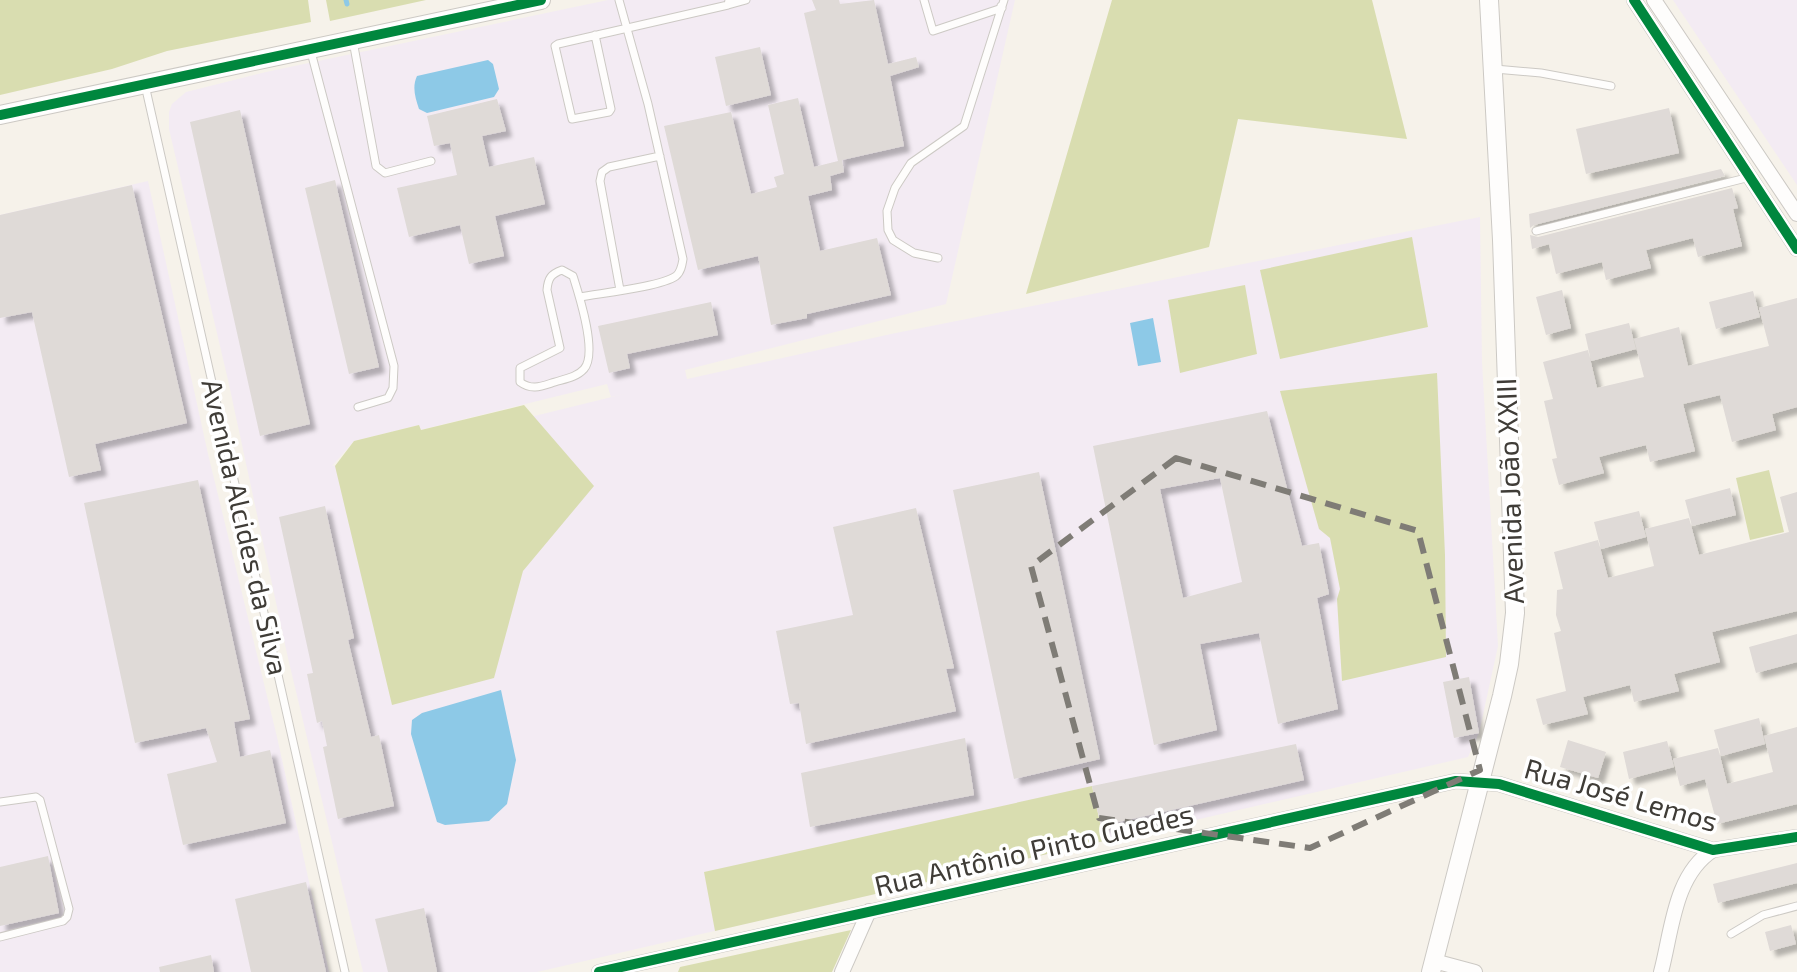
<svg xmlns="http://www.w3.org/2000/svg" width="1797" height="972" viewBox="0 0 1797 972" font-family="'Exo 2',sans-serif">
<defs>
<filter id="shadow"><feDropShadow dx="6" dy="6" stdDeviation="2" flood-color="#0004"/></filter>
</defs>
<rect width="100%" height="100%" fill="#f6f2ea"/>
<!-- industrial -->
<path fill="#f3ebf3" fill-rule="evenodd" d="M608 0H1015L946 304 685 370 687 379 891 334 1480 217 1482 362 1498 646 1479 733 1468 757 537 972H363L288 658 228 380 169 129V112L172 104 186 92 266 72ZM607 384 611 397 628 393 332 466 354 441 419 425 420 430Z
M1673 0H1797V185Z
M148 181 208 454 277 737 329 972H0V215Z"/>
<!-- green -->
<path fill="#d9ddb0" d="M0 0H308L311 22 167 51 112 69 0 95Z
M326 0H426L330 21Z
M1112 0H1372L1407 139 1238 119 1209 247 1026 294Z
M1412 237 1428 327 1280 359 1260 270Z
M1245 285 1257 354 1180 373 1168 300Z
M1437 373 1445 555 1446 657 1342 681 1337 599 1340 589 1330 538 1319 529 1280 391Z
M524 405 594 486 523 571 494 678 392 705 335 466 354 441 419 425 421 430Z
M1769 470 1784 532 1750 540 1736 478Z
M1092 786 1104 841 715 931 704 872Z
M851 930 832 972H678L680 967Z"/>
<!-- water -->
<path fill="#8dc9e7" d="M488 60 493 64 499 89 494 97 427 113 419 109C415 97 412 87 417 76Z
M1153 318 1161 362 1138 366 1130 323Z
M501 690 516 760 507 804 489 821 445 825 437 822 411 734 412 720 422 713Z"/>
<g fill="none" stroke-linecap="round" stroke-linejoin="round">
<!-- stream -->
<path stroke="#8dc9e7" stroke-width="5" d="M346 0 347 4"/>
</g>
<!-- building -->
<path fill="#dfdad7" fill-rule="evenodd" filter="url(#shadow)" d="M812 0H839L840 4 874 0 888 64 916 57 919 67 890 76 904 146 842 160 844 172 830 176 832 190 808 196 820 251 877 238 891 295 807 314V318L771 325 758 256 698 270 664 126 731 112 751 194 777 187 774 177 784 174 768 105 798 98 814 167 838 161 804 13 816 10Z
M760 47 771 95 726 106 715 57Z
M497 99 506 131 482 136 489 167 534 157 545 204 495 216 504 256 469 264 460 225 409 237 397 188 457 175 450 143 434 146 427 116Z
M1669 108 1679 153 1586 174 1576 129Z
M240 110 310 424 260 436 190 122Z
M1721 169 1725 176 1534 225 1530 228 1529 214Z
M335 180 379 367 349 374 305 188Z
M132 185 187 423 95 444 101 470 69 477 32 312 0 318V215Z
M1732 188 1738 208 1733 209 1742 246 1698 257 1693 238 1646 250 1651 268 1606 280 1602 262 1556 274 1549 244 1532 249 1530 235 1538 237Z
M1562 290 1571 328 1546 335 1536 297Z
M1753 291 1760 317 1716 329 1709 302Z
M1797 298V407L1772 414 1776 430 1732 442 1720 395 1683 404 1695 451 1650 462 1646 445 1614 453 1599 457 1604 473 1559 485 1552 459 1557 458 1544 401 1553 399 1543 362 1588 350 1597 388 1644 377 1634 339 1679 327 1688 366 1769 346 1759 308Z
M711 302 718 335 627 354 630 368 609 373 598 326Z
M1629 323 1636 349 1591 361 1585 334Z
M1267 411 1302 546 1319 543 1329 594 1317 598 1338 709 1278 724 1259 633 1200 644 1217 730 1154 745 1093 446ZM1220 478 1242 582 1183 598 1160 489Z
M1039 472 1100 759 1014 779 953 490Z
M198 480 250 719 234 722 240 757 270 750 286 823 183 845 167 774 217 762 206 728 135 743 84 503Z
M1730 488 1736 515 1692 526 1685 500Z
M1797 492V611L1712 632 1720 662 1674 674 1679 691 1634 702 1630 685 1583 697 1588 714 1543 725 1536 699 1566 691 1554 633 1561 631 1556 615 1557 590 1563 589 1554 552 1598 540 1608 578 1654 566 1645 529 1689 518 1699 555 1789 532 1780 497Z
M325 506 354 638 348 640 371 737 379 735 394 806 338 819 323 747 327 746 322 721 317 723 307 674 313 673 279 517Z
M916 508 954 668 946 669 956 711 806 744 799 703 790 704 776 631 853 615 833 527Z
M1639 511 1646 537 1601 549 1594 522Z
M1797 634V662L1756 673 1749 647Z
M1469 677 1479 733 1454 738 1443 682Z
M1759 718 1765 744 1721 756 1714 730Z
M1797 727V804L1717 824 1705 779 1680 786 1673 759 1718 748 1727 784 1773 772 1764 736Z
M965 738 974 795 810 827 801 773Z
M1568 740 1606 752 1598 778 1560 767Z
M1667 741 1674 767 1629 779 1623 752Z
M1296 744 1304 780 1101 826 1092 786Z
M48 856 59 913 0 926V867Z
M1797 863V883L1718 903 1713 884Z
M306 882 326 972H251L235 899Z
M424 908 437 972H388L375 919Z
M1791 925 1796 944 1770 951 1765 932Z
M211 955 214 972H160L159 967Z"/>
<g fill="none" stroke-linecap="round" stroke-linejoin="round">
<defs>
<path id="lane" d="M924 0 933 31 1002 8 1001 6
M728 5 746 0
M595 35 611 109 609 112 572 119 555 46 558 44 728 5 729 0
M353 41 376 166 385 173 431 161
M311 52 394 366 393 388 388 398 358 407
M1495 69 1541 73 1611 86
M145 85 345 972
M1536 231 1750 177
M938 258 914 253 893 240 888 230 887 211 895 188 911 163 964 126 1004 0
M562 270 573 276C579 295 598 353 584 369 577 377 565 379 555 382 542 386 532 391 520 382V368L560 348 547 290C548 278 551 274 562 270Z
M620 290 600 181 602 172 609 167 660 156
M580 297C601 293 660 287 676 276 681 272 682 265 683 259L648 104 619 0
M0 802 36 797 40 800 69 909 67 917 63 921 0 937
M1731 934 1763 915 1797 906"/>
<path id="street" d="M1634 0 1797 249
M1654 0 1797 214
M1434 961 1475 972
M599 972 1456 781 1499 784 1713 850 1797 837
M842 972 869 911
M1661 972C1672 931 1674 875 1713 850"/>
<path id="secondary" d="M0 115 541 0
M1431 972 1502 696 1509 664 1515 613 1502 240 1489 0"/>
</defs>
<!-- lane casing -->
<use href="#lane" stroke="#ccc9c4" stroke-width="9"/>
<!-- street casing -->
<use href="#street" stroke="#ccc9c4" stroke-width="16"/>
<!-- secondary casing -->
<use href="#secondary" stroke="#ccc9c4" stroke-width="20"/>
<!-- lane -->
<use href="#lane" stroke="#fefdfc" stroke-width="7"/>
<!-- street -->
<use href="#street" stroke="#fefdfc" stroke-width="14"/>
<!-- secondary -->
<use href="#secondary" stroke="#fefdfc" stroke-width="18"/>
<defs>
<path id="cycleway" d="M1634 0 1797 249
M0 115 541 0
M599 972 1456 781 1499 784 1713 850 1797 837"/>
</defs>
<!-- cycleway casing -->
<use href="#cycleway" stroke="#fff" stroke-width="15"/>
<!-- cycleway -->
<use href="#cycleway" stroke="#00873e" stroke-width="10"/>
</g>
<!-- marked area -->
<path fill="none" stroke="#7f7c76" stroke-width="6" stroke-dasharray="16 10" stroke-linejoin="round" d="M1176 458 1418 531 1480 770 1310 848 1099 818 1031 566Z"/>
<g text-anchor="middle" stroke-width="7" stroke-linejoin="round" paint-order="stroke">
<!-- street labels -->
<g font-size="28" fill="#3f3c37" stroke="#fff">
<text transform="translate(1510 491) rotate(-92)" y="10">Avenida João XXIII</text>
<text transform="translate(245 527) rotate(77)" y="10">Avenida Alcides da Silva</text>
<text transform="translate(1621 795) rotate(16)" y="10">Rua José Lemos</text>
<text transform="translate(1034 850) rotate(-13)" y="10">Rua Antônio Pinto Guedes</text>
</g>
</g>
</svg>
